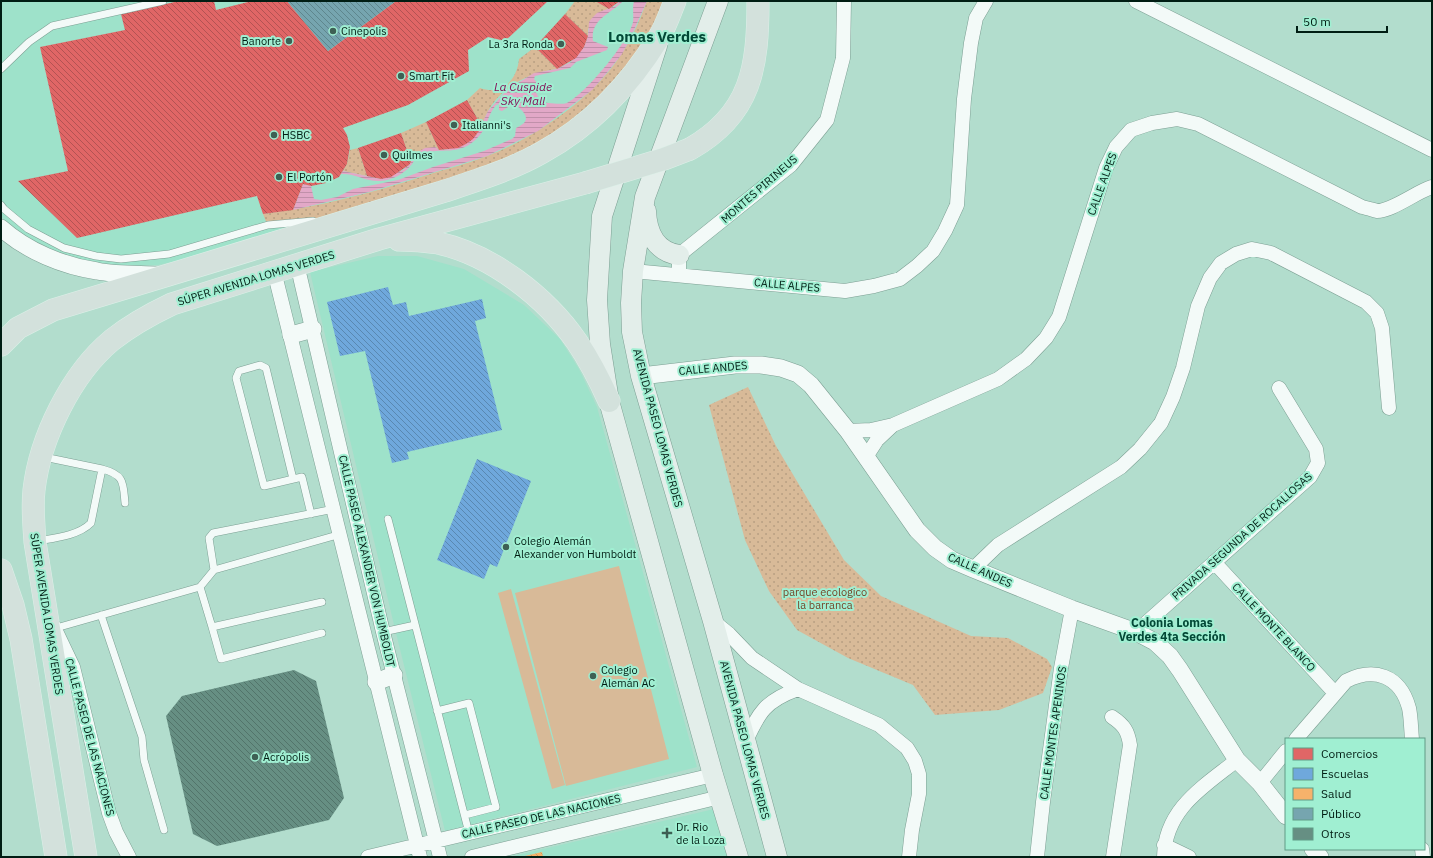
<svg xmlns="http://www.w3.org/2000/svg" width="1433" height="858" viewBox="0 0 1433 858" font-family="'IBM Plex Sans',sans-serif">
<defs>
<pattern id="park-dots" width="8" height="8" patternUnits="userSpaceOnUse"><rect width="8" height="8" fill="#d8ba98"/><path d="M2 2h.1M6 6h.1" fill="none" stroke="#b89f82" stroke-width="1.8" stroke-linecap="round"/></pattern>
<pattern id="water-rules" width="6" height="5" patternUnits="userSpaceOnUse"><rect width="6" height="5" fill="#e2a8c7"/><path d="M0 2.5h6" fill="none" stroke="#c090aa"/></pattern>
<pattern id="shops-back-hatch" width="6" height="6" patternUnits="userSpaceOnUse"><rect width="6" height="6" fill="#e06666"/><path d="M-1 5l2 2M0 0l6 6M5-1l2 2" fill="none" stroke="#b35353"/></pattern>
<pattern id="schools-back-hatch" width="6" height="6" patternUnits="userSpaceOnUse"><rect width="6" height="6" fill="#6fa8dc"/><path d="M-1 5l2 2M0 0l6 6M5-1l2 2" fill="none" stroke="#5988b1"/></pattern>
<pattern id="health-back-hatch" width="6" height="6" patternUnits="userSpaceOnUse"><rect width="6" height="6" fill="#f6b26b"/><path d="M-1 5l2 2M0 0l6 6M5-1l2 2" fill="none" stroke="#d1995c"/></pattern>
<pattern id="public-back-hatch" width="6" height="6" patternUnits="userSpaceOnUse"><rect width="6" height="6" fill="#76a5af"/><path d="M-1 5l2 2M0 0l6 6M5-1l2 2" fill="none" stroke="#5e868d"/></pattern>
<pattern id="building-back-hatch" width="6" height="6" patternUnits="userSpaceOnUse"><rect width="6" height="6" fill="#668f83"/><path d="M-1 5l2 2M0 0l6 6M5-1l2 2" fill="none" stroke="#52746a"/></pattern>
</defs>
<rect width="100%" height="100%" fill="#b2ddcd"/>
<!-- built -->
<path fill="#9ee2ca" d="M1 1H669L566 128 335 217 277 230 181 260 158 265 102 266 61 254 25 238 1 217Z
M378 256H417L464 269 524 305 560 339 579 369 597 407 697 767 445 831 395 629 310 272Z
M714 809 729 857H509Z"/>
<!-- park -->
<path fill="url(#park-dots)" d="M575 1H595L609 9 604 11 588 29V36L565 14Z
M647 1H669L634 64 566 128 502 165 335 217 267 224 263 214C318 207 371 193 424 176 445 169 467 164 487 156 535 138 596 96 622 53 633 37 640 19 647 1Z
M535 47 557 69C524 73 490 93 482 127L467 100 480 88C502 96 517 80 519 59Z
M426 122 439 150 435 147 413 157 411 162 401 133Z
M358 148 367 176 343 171 347 164 350 150Z
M748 387 776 446 844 560 881 596 971 636 1008 638 1047 659 1052 667 1043 693 999 710 935 715 913 685 848 658 797 630 769 591 745 540 709 405Z"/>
<!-- garden -->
<path fill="#d8ba98" d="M619 566 669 759 566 786 515 593Z
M511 589 565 785 552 789 498 593Z"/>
<!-- water -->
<path fill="url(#water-rules)" d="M620 1H623C611 14 590 19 593 41L608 47 607 50 576 62 570 68 535 76 534 79 537 83 536 92 540 101C544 103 562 105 567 103 585 94 628 43 633 22 634 15 632 8 634 1H647L631 37 622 54 606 74 592 90 538 131 487 156 369 192 293 210 303 184 311 186 314 199 321 200 337 197 353 189 398 180 433 167 484 151 512 139 515 136 516 128C534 120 524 112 514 103L502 111 499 110V104L496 105C487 116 487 128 479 136 459 159 441 145 420 155 416 157 414 161 412 164 404 174 393 180 380 181 367 182 354 173 341 174L343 171 381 179 403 170 409 165 418 152 425 148 435 147 439 150 450 149 466 144 477 134 488 111 507 90 534 73 557 69 571 62 584 47 588 36 589 22 592 18 597 13 615 6Z"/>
<!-- shops -->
<path fill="url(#shops-back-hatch)" d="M179 1H214L216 10 252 1H287L328 51 396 1H548L505 41 488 37 468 50 469 71 408 105 343 128 347 135 350 147 347 164 339 177 326 183 311 186 303 184 293 210 263 214 257 196 77 238 18 181 68 171 40 47 125 30 121 14Z
M595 1H620L609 9Z
M565 14 588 36 584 47 576 58 557 69 535 47Z
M467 100 482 127 473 139 466 144 458 148 439 150 426 122Z
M401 133 411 162 409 165 391 177 381 179 367 176 358 148Z"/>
<!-- schools -->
<path fill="url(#schools-back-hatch)" d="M388 287 393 305 406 302 409 316 482 299 486 318 475 321 502 430 407 452 409 459 392 463 365 351 340 356 327 302Z
M477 459 531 481 497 567 490 564 484 579 437 560Z"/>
<!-- health -->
<path fill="url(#health-back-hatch)" d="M542 852 543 857H525V856Z"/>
<!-- public -->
<path fill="url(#public-back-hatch)" d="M287 1H396L328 51Z"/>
<!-- building -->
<path fill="url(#building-back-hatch)" d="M294 670 316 681 344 798 329 820 217 846 193 834 166 716 182 696Z"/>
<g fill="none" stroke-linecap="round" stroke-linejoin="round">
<defs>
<path id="service" d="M1 69 29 42 52 26 163 1
M1 205 4 209 28 229 64 248 96 256 121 259 169 254 268 225 313 221
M102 469C125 475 123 483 125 503
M293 479 266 368 260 365 239 371 236 378 264 486 302 477 311 514
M334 509 213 533 209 538 214 570 341 534
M388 519 469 833
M37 541C54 538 78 536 91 523L102 469 44 457
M200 587 212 627 322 602
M101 615 142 737 144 760 164 830
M212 627 221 659 322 633
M56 628 200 587 214 570
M383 632 415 625
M437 711 469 703 496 807 465 815"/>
<path id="minor" d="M1136 1 1432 150
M297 264 383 632 440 857
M274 271 420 857
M633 271 845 291 874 286 900 279 917 266 933 251 945 231 957 205 964 99 971 43 976 18 986 1
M679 275V255L791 165 827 120 843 58 844 1
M848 431 871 430 893 425 998 379 1026 359 1046 338 1059 317 1106 168 1116 147 1131 130 1152 123 1177 119 1198 124 1362 207C1367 208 1373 210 1377 211 1392 211 1416 192 1432 187
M866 457 877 440 893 425
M1214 562 1334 692
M973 569 998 545 1121 467 1140 449 1161 423 1173 397 1183 368 1198 306 1210 278 1221 263 1236 254 1252 249 1271 253 1366 302 1377 313 1382 328 1389 408
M713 621 729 634 752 658 798 689 879 725 907 748 915 761 919 774V794L912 830 909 857
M53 625 73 667 109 813 116 832 129 857
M1136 632 1310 477 1318 463 1316 449 1279 388
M1112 717C1124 725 1128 731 1130 745L1113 857
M1296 739 1346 681C1374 667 1400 675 1409 708 1411 717 1411 729 1412 739
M745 743C759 712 765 701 798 689
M1260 783 1286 751
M1164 845 1189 857
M1422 849 1423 857
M368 857 713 775
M472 857 720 797
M1037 857 1043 802 1061 668 1072 609
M1164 857C1165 809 1203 787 1237 760"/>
<path id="tertiary" d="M1 228C27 251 63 266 97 271 117 275 138 274 158 275
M291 335 313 329
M641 376 735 365H761L781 368 798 374 811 385 848 431 917 530 935 548 952 560 973 569 1072 609 1136 632 1155 642 1170 656 1180 670 1237 760 1260 783 1286 816
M376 682 394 675
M1313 849 1320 857"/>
<path id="secondary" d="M718 1 645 197 633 271 631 303 632 332 641 376 713 621 777 857
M657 46 602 216 597 300 600 344 609 401 713 775 738 857
M646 211C647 233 656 252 679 255"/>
<path id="primary" d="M690 149C752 114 758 66 758 1
M399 240C412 240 425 241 438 243 492 255 546 297 577 342 590 361 600 381 609 401
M1 345 18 328 53 310 445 191C477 180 511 170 541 153 590 126 630 85 659 37 666 26 670 13 675 1
M1 570 13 605 21 639 56 857
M86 857 35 542C34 525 32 507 34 490 40 438 71 374 112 340 131 325 151 314 172 304L379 239 585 183"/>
</defs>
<!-- service casing -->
<use href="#service" stroke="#7c9f93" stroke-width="8"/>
<!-- minor casing -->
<use href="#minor" stroke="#7c9f93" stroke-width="15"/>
<!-- tertiary casing -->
<use href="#tertiary" stroke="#7c9f93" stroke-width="18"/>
<!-- secondary casing -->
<use href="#secondary" stroke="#7c9f93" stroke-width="21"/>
<!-- primary casing -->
<use href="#primary" stroke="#dcf0e8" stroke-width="23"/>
<!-- service -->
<use href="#service" stroke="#f3faf8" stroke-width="7"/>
<!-- minor -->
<use href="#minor" stroke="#f3faf8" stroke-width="14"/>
<!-- tertiary -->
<use href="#tertiary" stroke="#f3faf8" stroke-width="17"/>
<!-- secondary -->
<use href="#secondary" stroke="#e3eeea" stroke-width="20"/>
<!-- primary -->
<use href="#primary" stroke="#d3e1dc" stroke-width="22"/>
<defs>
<path id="primary-bridge" d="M585 183 664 159 690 149"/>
</defs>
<!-- primary-bridge casing -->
<use href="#primary-bridge" stroke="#dcf0e8" stroke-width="23" stroke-linecap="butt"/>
<!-- primary-bridge -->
<use href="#primary-bridge" stroke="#d3e1dc" stroke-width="22"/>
</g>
<!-- markers -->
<g fill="#3e6054" stroke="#a0efd2" stroke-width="1.5">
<circle cx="333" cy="31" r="4"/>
<circle cx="289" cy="41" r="4"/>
<circle cx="561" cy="44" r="4"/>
<circle cx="401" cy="76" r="4"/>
<circle cx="454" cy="125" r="4"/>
<circle cx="274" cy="135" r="4"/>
<circle cx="384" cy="155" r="4"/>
<circle cx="279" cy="177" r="4"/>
<circle cx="506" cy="547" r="4"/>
<circle cx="593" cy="676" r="4"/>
<circle cx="255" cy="757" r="4"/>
<path d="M665 827h4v4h4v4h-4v4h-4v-4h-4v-4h4z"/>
</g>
<g text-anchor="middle" stroke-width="4" stroke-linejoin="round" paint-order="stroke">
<!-- poi labels -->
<g font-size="11" fill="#001d13" stroke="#a0efd2" text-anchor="start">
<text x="341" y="35">Cinepolis</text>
<text x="281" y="45" text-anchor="end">Banorte</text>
<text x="553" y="48" text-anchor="end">La 3ra Ronda</text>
<text x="409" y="80">Smart Fit</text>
<text x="462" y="129">Italianni's</text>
<text x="282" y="139">HSBC</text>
<text x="392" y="159">Quilmes</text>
<text x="287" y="181">El Portón</text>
<text x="514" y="545">Colegio Alemán<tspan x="514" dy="13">Alexander von Humboldt</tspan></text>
<text x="601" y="674">Colegio<tspan x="601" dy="13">Alemán AC</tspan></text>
<text x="263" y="761">Acrópolis</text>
<text x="676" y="831">Dr. Rio<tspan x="676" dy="13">de la Loza</tspan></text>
</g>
<!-- street labels -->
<g font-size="11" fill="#001d13" stroke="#a0efd2">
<text transform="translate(1102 184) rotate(-70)" y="4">CALLE ALPES</text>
<text transform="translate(759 189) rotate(-41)" y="4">MONTES PIRINEUS</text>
<text transform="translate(256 278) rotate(-17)" y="4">SÚPER AVENIDA LOMAS VERDES</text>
<text transform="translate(787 285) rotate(5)" y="4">CALLE ALPES</text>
<text transform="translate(713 368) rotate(-5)" y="4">CALLE ANDES</text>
<text transform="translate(658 428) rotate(75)" y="4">AVENIDA PASEO LOMAS VERDES</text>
<text transform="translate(1242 536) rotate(-42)" y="4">PRIVADA SEGUNDA DE ROCALLOSAS</text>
<text transform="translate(367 561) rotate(77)" y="4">CALLE PASEO ALEXANDER VON HUMBOLDT</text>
<text transform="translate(980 570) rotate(24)" y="4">CALLE ANDES</text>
<text transform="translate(47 614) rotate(81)" y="4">SÚPER AVENIDA LOMAS VERDES</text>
<text transform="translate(1274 627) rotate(47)" y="4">CALLE MONTE BLANCO</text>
<text transform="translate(1053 733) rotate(-82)" y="4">CALLE MONTES APENINOS</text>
<text transform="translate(90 737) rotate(75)" y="4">CALLE PASEO DE LAS NACIONES</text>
<text transform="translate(745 740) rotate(75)" y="4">AVENIDA PASEO LOMAS VERDES</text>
<text transform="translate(541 816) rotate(-13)" y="4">CALLE PASEO DE LAS NACIONES</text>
</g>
<!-- park labels -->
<g font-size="11" fill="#744327" stroke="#a0efd2">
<text x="825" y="596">parque ecologico<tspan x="825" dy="13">la barranca</tspan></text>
</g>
<!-- water labels -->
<g font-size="12" font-style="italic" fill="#841359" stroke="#a0efd2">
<text x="523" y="91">La Cuspide<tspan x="523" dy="14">Sky Mall</tspan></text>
</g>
<!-- neighbourhood labels -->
<g font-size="12" font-weight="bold" fill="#024836" stroke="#a0efd2">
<text x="1172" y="627">Colonia Lomas<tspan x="1172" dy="14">Verdes 4ta Sección</tspan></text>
</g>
<!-- district labels -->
<g font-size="15" font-weight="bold" fill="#024836" stroke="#a0efd2">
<text x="657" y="42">Lomas Verdes</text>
</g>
</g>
<!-- border -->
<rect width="1433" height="858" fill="none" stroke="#001d13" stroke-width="4"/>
<!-- legend -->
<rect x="1285" y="738" width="140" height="112" fill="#a0efd2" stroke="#609b86"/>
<rect x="1293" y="748" width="20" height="12" fill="#e06666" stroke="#609b86"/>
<text x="1321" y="758" font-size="12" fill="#001d13">Comercios</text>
<rect x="1293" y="768" width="20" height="12" fill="#6fa8dc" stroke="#609b86"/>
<text x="1321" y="778" font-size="12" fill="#001d13">Escuelas</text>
<rect x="1293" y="788" width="20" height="12" fill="#f6b26b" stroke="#609b86"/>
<text x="1321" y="798" font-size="12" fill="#001d13">Salud</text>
<rect x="1293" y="808" width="20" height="12" fill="#76a5af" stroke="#609b86"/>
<text x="1321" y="818" font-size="12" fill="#001d13">Público</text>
<rect x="1293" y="828" width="20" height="12" fill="#668f83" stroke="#609b86"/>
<text x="1321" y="838" font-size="12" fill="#001d13">Otros</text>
<!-- scale -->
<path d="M1297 26v6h90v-6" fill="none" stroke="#001d13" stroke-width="2"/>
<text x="1303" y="26" font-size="12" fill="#001d13" stroke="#a0efd2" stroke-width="3" paint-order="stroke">50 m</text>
</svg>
